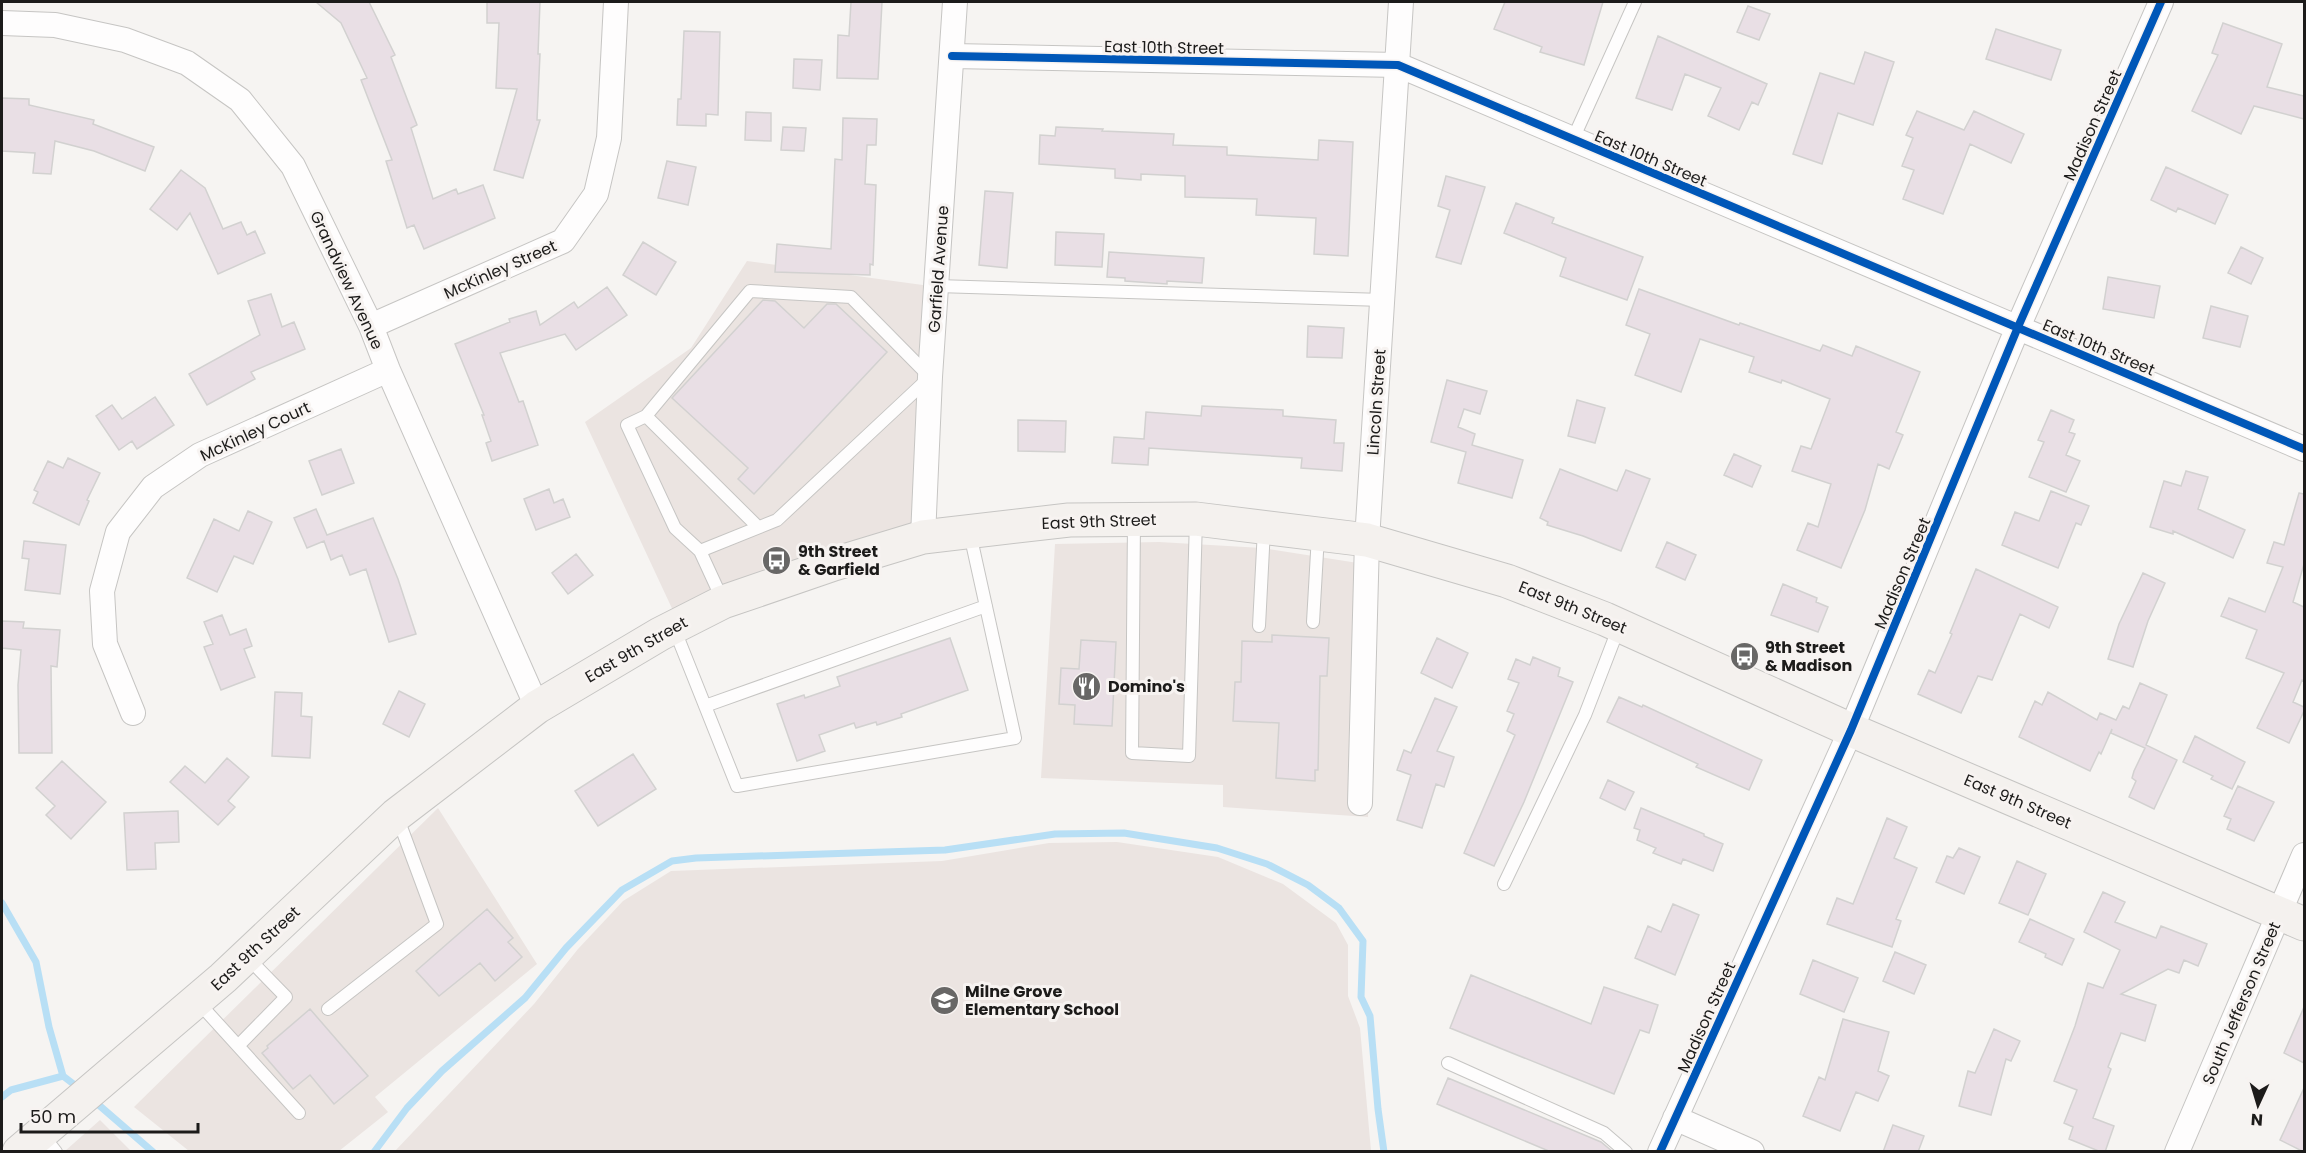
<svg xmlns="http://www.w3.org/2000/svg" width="2306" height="1153" viewBox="0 0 2306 1153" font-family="Poppins,sans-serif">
<rect width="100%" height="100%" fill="#f6f4f2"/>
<!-- built -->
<path fill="#ebe4e1" d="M747 261 930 286 912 533 676 617 585 422 691 348Z
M1159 542 1262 548 1377 566 1368 817 1223 807V785L1041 778 1055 544Z
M438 808 537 964 375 1097 388 1112 339 1151H189L134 1107Z
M1117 842 1218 857 1283 884 1336 923 1348 945V996L1360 1028 1371 1151H395L534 1004 578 949 623 901 671 871 942 861 1049 843Z
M100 1120 131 1151H65Z"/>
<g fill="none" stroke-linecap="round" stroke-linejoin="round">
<!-- stream -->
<path stroke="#b8dff5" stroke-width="7" d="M2 903 36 962 49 1027 63 1076 80 1089
M2 1097 11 1090 63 1076
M93 1100 153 1152
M374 1152 407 1108 442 1071 525 998 566 948 622 890 672 861 696 858 945 850 1055 834 1124 833 1217 848 1267 864 1308 885 1339 908 1363 941 1361 997 1370 1016 1378 1109 1384 1152"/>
</g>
<!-- building -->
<path fill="#e9dfe5" stroke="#d2d1d0" stroke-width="1.5" d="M316 2H369L395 55 391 57 417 125 411 128 433 199 456 189 458 194 483 185 495 218 424 249 414 225 407 228 386 161 392 160 361 80 367 78 341 23Z
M487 2H540L538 54H540L537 120H540L523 178 494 170 517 89 496 88 499 23H487Z
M851 2H882L878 79 837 78 838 35 849 36Z
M1505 2H1603L1584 65 1540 52 1542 47 1494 29Z
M1748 6 1770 14 1759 40 1737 32Z
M2223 23 2282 44 2267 87 2304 96V119L2254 106 2241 134 2192 111 2218 55 2212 53Z
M1996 29 2061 50 2051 80 1986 59Z
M684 31 720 32 718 115 706 114V126L677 125 678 99H681Z
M1658 36 1767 84 1758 105 1752 102 1739 130 1708 116 1721 88 1685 74 1672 110 1636 98Z
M1865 52 1894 62 1873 125 1838 113 1822 164 1793 154 1820 73 1854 84Z
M794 59 822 60 820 90 793 88Z
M2 98 29 99V105L94 120 93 124 154 147 145 171 94 151 55 141 51 174 33 173 35 153 2 151Z
M1917 111 1964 130 1974 111 2024 134 2011 163 1970 144 1943 214 1903 199 1914 170 1902 166 1913 138 1906 135Z
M746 112 771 113V141L745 140Z
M843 118 877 119 876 145H867L865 184 876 185 873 265 870 264V275L775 272 777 244 831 249 835 159 842 160Z
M783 127 806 128 804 151 781 150Z
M1056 127 1103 129 1102 131 1174 134 1173 145 1227 147V155L1318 160 1319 140 1353 142 1348 256 1314 254 1316 218 1256 215 1257 199 1185 197V176L1141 174V180L1115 178V169L1039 164 1040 135 1055 136Z
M667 161 696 167 688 205 658 198Z
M2166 167 2228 195 2215 224 2178 208 2176 212 2151 200Z
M181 170 205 188 223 229 241 222 247 235 255 231 265 253 218 274 190 213 177 230 150 209Z
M1446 176 1485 187 1461 264 1436 257 1450 210 1438 206Z
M985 191 1013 193 1007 268 979 265Z
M1516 203 1554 218 1552 223 1643 257 1627 300 1560 276 1566 258 1504 233Z
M1056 232 1104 234 1102 267 1055 265Z
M643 242 676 262 656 295 623 275Z
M2241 247 2263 258 2251 284 2228 273Z
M1109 252 1204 258 1202 283 1167 281V284L1125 281V278L1107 277Z
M2108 277 2160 286 2154 318 2103 309Z
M607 287 627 315 576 350 565 334 500 353 519 402 523 401 538 445 492 461 486 443 491 441 482 415H484L455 344 510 322 509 319 536 311 540 325 574 302 578 308Z
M1639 289 1739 325 1740 323 1820 351 1823 345 1852 356 1856 346 1920 372 1896 432 1903 435 1889 469 1878 464 1865 510 1841 568 1797 550 1808 523 1818 527 1831 484 1792 471 1801 446 1811 449 1830 399 1782 380 1781 383 1749 372 1754 357 1700 339 1681 392 1635 375 1650 334 1626 325Z
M271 294 282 327 294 322 305 349 251 372 255 379 207 405 189 374 260 335 248 301Z
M763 300 775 301 804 328 827 304H836L887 352 754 494 738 479 748 468 672 398Z
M2211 306 2248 316 2240 347 2203 338Z
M1308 326 1344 328 1342 358 1307 357Z
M1447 380 1487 391 1480 414 1464 409 1458 427 1475 434 1472 445 1523 460 1512 498 1458 483 1466 452 1431 442Z
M155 397 174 425 137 449 132 441 119 450 96 416 112 405 122 419Z
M1577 400 1605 408 1595 443 1568 436Z
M1202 406 1283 410V416L1336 420 1334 443H1344L1342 471 1301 468 1302 458 1149 448 1148 465 1112 463 1114 437 1144 439 1146 412 1201 416Z
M2051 410 2074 420 2069 432 2075 434 2066 455 2080 461 2066 492 2029 477 2044 442 2038 440Z
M1018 420 1066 421 1065 452 1018 451Z
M341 449 354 483 322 495 309 461Z
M1734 454 1761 466 1752 487 1724 475Z
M68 458 100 473 87 500 89 501 79 525 33 503 38 492 34 490 48 461 63 468Z
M1560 469 1617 491 1626 470 1650 479 1621 551 1583 536 1547 525 1548 522 1540 518Z
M2186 471 2208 477 2198 509 2245 530 2233 558 2173 531V534L2150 527 2164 481 2181 486Z
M549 489 554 503 563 499 570 517 536 530 524 499Z
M2051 491 2089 506 2081 525 2076 523 2058 568 2002 545 2015 512 2039 521Z
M2299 493 2304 494V564L2293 602 2304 607V681L2302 680 2293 702 2304 707V711L2289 743 2257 728 2284 673 2246 658 2257 630 2221 616 2229 598 2265 612 2283 567 2267 563 2274 542 2284 545Z
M316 509 327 535 373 518 398 579 416 634 389 642 366 569 350 575 342 555 331 560 324 541 307 548 294 518Z
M248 511 272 522 253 564 234 556 217 592 187 578 214 519 239 531Z
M24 541 66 545 60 594 25 590 29 559 22 558Z
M1667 542 1696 555 1685 580 1656 567Z
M576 554 593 575 568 594 552 573Z
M1976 569 2058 607 2049 628 2020 614 1992 680 1978 676 1961 713 1918 694 1929 670 1935 673 1952 634 1950 633Z
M2143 573 2165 583 2148 621 2133 667 2108 659 2119 624Z
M1783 584 1817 598 1816 602 1828 607 1818 632 1771 615Z
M222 615 230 635 246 629 252 646 244 649 255 677 221 690 204 647 213 644 204 622Z
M2 621 24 622 23 628 60 630 57 667 51 666 52 753H19L18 685 21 650 2 648Z
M1272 635 1329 638 1327 676H1320L1318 770H1315V781L1276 778 1279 723 1233 721 1235 682H1241L1242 641 1272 642Z
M950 638 968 690 901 714 902 717 877 725 876 722 856 728 854 723 819 735 825 751 797 761 777 704 804 695 805 698 840 686 837 677Z
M1437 638 1468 653 1452 688 1421 673Z
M1081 640 1116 642 1112 726 1074 724 1075 705 1059 704 1061 668 1079 669Z
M1533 657 1560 668 1558 676 1573 682 1524 802 1494 866 1464 853 1515 735 1507 731 1514 714 1507 711 1519 683 1508 679 1516 659 1530 665Z
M2140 683 2167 695 2146 745 2177 760 2154 809 2129 797 2136 781 2132 778 2134 771 2145 748 2111 733 2112 729 2101 754 2099 752 2090 771 2019 737 2035 701 2042 705 2048 692 2097 720 2100 713 2116 720 2123 706 2129 709Z
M399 691 425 704 409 737 383 724Z
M275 692 302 693 301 716 312 717 310 758 272 756Z
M1619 697 1642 707 1643 705 1762 760 1749 790 1696 767 1698 764 1607 722Z
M1435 698 1457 707 1437 751 1454 757 1444 787 1436 784 1422 828 1397 820 1411 775 1397 770 1404 750 1411 753Z
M2195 736 2245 762 2232 789 2211 779 2213 776 2183 762Z
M633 754 656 789 598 826 575 791Z
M227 758 249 777 228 801 235 807 218 825 170 782 185 766 205 783Z
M62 761 106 802 71 839 46 815 55 806 36 788Z
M1608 780 1634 792 1625 810 1600 798Z
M2238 786 2274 802 2254 841 2227 829 2231 819 2224 816Z
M1641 808 1704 834V836L1723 844 1713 871 1683 859 1681 864 1653 853 1656 848 1637 840 1640 830 1634 828Z
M178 811 179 842 155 843 156 869 127 870 124 813Z
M1887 818 1907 827 1894 858 1917 868 1896 919 1901 921 1892 947 1827 924 1837 898 1853 904Z
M1959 848 1980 857 1964 894 1936 882 1947 856 1953 858Z
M2017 861 2046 874 2028 915 1999 903Z
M2103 892 2125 902 2115 922 2156 938 2161 926 2207 944 2198 966 2184 960 2179 973 2168 969 2121 994 2156 1005 2145 1041 2121 1033 2108 1067 2111 1069 2093 1118 2114 1126 2105 1152H2101L2069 1139 2073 1127 2064 1123 2077 1090 2054 1081 2075 1026 2088 983 2103 988 2120 950 2084 932Z
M1673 904 1699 915 1675 975 1635 958 1648 926 1661 932Z
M487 909 513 938 508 942 522 957 495 981 480 963 439 996 416 971Z
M2030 919 2074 939 2062 965 2045 957 2046 954 2019 942Z
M1895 952 1926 965 1914 994 1883 981Z
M1813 960 1858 978 1844 1012 1800 994Z
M1471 975 1591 1024 1604 987 1658 1005 1649 1033 1640 1030 1614 1094 1450 1028Z
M2304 1007V1063L2284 1053Z
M310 1009 368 1076 334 1104 310 1075 293 1089 262 1053 268 1048 267 1046Z
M1843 1019 1889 1032 1878 1071 1889 1076 1878 1101 1856 1092 1840 1131 1803 1116 1819 1077 1825 1080Z
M1994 1029 2020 1041 2011 1061 2006 1059 1991 1115 1959 1106 1968 1071 1975 1073Z
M1448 1078 1601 1142 1613 1152H1551L1437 1104Z
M2304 1088V1152L2280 1140Z
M1893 1125 1924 1136 1918 1152H1883Z"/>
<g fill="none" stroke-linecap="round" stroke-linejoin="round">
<defs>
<path id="service" d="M1573 139 1635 2
M937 286 1383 300
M646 416 758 527
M1134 521 1132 753 1189 756 1196 520
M700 551 675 528 627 425 646 416 750 291 851 297 930 377 777 520 700 551 723 601
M1313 622 1318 535
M1259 626 1264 529
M674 628 737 786 1015 738 970 534
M705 706 986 606
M1504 884 1585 715 1619 627
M198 1002 299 1113
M328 1009 437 924 397 816
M238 1046 286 997 247 957
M1448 1063 1604 1133 1626 1152
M42 1134 56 1152"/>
<path id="minor" d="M2 23 55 25 125 40 187 63 240 100 293 166 371 326 388 370 537 707
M952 56 1398 65 2304 449
M371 326 563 241 596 194 609 138 616 2
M923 537 930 377 955 2
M133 713 105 644 102 591 118 532 153 487 200 455 388 370
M1360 803 1367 540 1401 2
M1675 1118 1752 1152
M1660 1152 1851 730 2018 327 2161 2
M2177 1152 2304 855"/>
<path id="secondary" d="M19 1152 223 978 396 815 537 707 660 634 723 602 834 564 923 537 1069 520 1196 519 1367 540 1507 581 1605 619 1851 730 2304 924"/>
</defs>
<!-- service casing -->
<use href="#service" stroke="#c6c5c3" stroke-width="14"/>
<!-- minor casing -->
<use href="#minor" stroke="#c6c5c3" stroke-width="26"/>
<!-- secondary casing -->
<use href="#secondary" stroke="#c6c5c3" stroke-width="35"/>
<!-- service -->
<use href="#service" stroke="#fefdfd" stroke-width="12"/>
<!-- minor -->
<use href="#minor" stroke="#fefdfd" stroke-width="24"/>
<!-- secondary -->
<use href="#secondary" stroke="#f4f1ee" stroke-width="33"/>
<defs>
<path id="cycleway" d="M952 56 1398 65 2304 449
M1660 1152 1851 730 2018 327 2161 2"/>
</defs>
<!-- cycleway casing -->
<use href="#cycleway" stroke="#f7f3f1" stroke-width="11"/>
<!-- cycleway -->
<use href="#cycleway" stroke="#0057b8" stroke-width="8"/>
</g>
<!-- icons -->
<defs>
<symbol id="bus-disc" viewBox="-11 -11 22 22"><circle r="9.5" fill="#686766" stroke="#f7f3f1"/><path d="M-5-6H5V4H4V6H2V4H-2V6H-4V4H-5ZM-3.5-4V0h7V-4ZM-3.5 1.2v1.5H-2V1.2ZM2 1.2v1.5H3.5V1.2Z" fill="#fff"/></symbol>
<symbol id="restaurant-disc" viewBox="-11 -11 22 22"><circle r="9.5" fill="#686766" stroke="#f7f3f1"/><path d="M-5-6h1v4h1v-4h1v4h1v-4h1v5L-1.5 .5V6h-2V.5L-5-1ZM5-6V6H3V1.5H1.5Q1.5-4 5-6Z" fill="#fff"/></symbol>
<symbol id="school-disc" viewBox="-11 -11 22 22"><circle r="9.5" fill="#686766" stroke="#f7f3f1"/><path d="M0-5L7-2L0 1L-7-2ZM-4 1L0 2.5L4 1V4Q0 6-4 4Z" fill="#fff"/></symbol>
</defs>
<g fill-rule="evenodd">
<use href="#bus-disc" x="760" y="544" width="33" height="33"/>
<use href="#bus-disc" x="1728" y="640" width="33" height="33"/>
<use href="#restaurant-disc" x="1070" y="670" width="33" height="33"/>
<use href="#school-disc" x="928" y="984" width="33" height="33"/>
</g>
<g text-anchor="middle" stroke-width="6" stroke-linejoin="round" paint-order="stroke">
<!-- street labels -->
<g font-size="16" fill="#1c1b1a" stroke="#f7f3f1">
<text transform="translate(1164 47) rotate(1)" y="6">East 10th Street</text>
<text transform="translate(2092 125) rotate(-66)" y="6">Madison Street</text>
<text transform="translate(1651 158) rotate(23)" y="6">East 10th Street</text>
<text transform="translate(500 269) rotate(-24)" y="6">McKinley Street</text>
<text transform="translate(938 269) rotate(-86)" y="6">Garfield Avenue</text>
<text transform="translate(347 280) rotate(65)" y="6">Grandview Avenue</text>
<text transform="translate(2099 347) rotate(23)" y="6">East 10th Street</text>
<text transform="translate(1376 402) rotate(-86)" y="6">Lincoln Street</text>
<text transform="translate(255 431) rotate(-25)" y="6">McKinley Court</text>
<text transform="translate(1099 521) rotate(-2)" y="6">East 9th Street</text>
<text transform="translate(1902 573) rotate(-67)" y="6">Madison Street</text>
<text transform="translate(1573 607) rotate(22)" y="6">East 9th Street</text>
<text transform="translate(636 649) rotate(-30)" y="6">East 9th Street</text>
<text transform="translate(2018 801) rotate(23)" y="6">East 9th Street</text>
<text transform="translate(255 948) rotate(-43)" y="6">East 9th Street</text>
<text transform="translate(2241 1003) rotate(-67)" y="6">South Jefferson Street</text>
<text transform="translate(1706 1017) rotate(-66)" y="6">Madison Street</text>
</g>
<!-- poi labels -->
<g font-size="16" font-weight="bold" fill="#1c1b1a" stroke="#f7f3f1" text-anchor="start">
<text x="798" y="557">9th Street<tspan x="798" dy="18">&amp; Garfield</tspan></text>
<text x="1765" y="653">9th Street<tspan x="1765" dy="18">&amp; Madison</tspan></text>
<text x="1108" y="692">Domino's</text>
<text x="965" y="997">Milne Grove<tspan x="965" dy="18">Elementary School</tspan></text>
</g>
</g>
<!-- border -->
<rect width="2306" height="1153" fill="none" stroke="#1c1b1a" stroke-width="6"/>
<!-- north arrow -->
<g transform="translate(2258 1105) rotate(184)" stroke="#f7f3f1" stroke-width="4.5" paint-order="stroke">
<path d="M0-4.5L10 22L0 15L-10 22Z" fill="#1c1b1a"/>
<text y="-9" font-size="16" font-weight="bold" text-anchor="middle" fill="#1c1b1a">N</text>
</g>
<!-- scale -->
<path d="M21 1123v9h177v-9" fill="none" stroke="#1c1b1a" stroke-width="3"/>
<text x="30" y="1123" font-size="18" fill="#1c1b1a" stroke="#f7f3f1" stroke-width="4.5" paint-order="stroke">50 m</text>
</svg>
